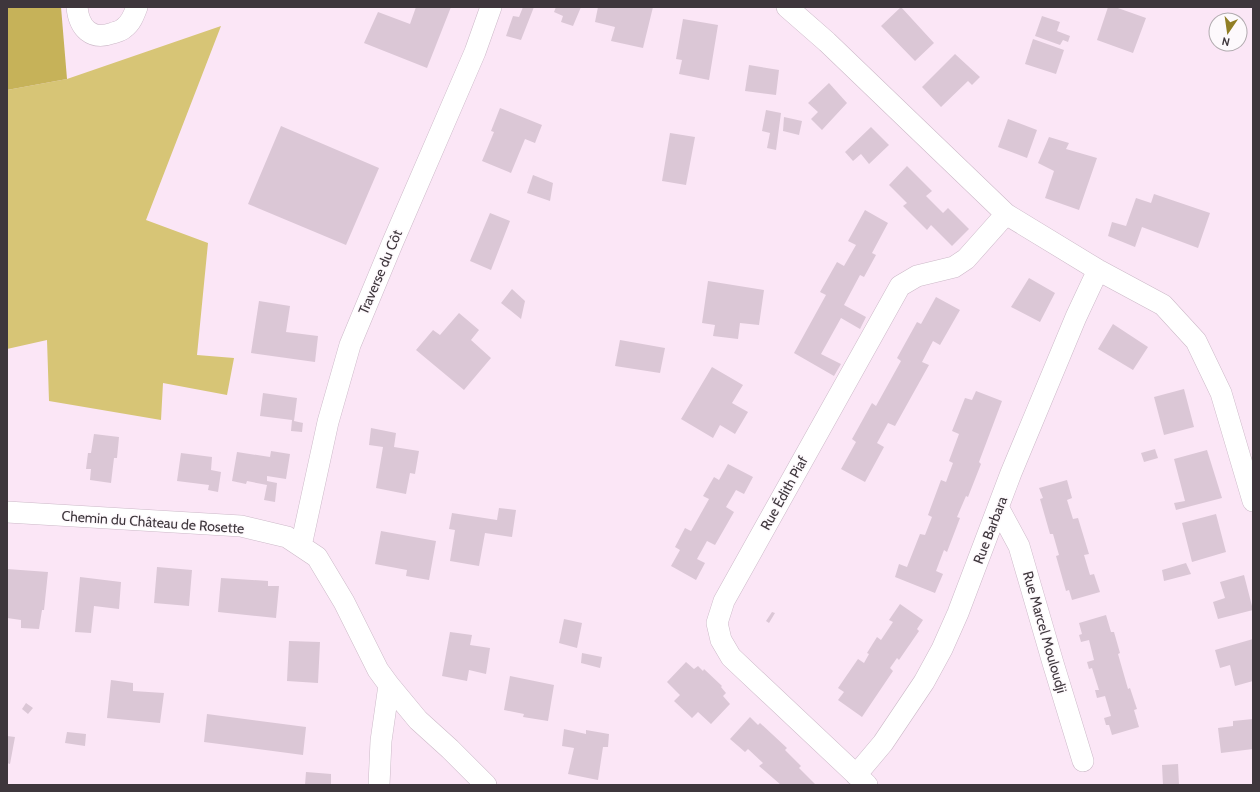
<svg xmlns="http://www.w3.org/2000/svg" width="1260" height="792" viewBox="0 0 1260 792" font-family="Cabin,sans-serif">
<rect width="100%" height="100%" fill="#fbe6f6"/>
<!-- green -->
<path fill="#d7c576" d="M221 26 146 220 208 243 197 355 234 358 227 395 163 383 161 420 49 401 47 340 7 349V90L67 79Z"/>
<!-- forest -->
<path fill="#c6b259" d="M7 7H61L67 79 7 90Z"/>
<!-- building -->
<path fill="#dbc7d6" d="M416 7H451L427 68 364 43 378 12 410 24Z
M523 7H534L521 40 506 36 513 16 519 17Z
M556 7H581L573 26 561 22 563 16 554 12Z
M598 7H653L643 48 611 41 615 27 595 22Z
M901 7 934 43 915 61 881 26Z
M1108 7H1115L1146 18 1133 53 1097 40Z
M1042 16 1060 22 1057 31 1070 36 1068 42 1063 40 1060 45 1035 36Z
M683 19 718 25 709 80 679 74 682 60 676 59Z
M1033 39 1064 50 1056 74 1025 64Z
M955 54 980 77 972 85 968 81 941 107 922 87Z
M749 65 779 70 776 95 745 91Z
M829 83 847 103 822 130 811 119 818 112 808 103Z
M500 108 542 125 535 143 525 139 511 173 482 161 494 132 491 131Z
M766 110 781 113 776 150 767 148 770 133 762 131Z
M784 117 802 121 799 135 783 131Z
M1008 119 1037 130 1027 158 998 147Z
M281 126 379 168 346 245 248 204Z
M871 127 889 145 869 164 861 154 853 161 845 152Z
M670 133 695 137 686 185 662 181Z
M1049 137 1069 143 1066 149 1097 158 1079 210 1045 198 1054 171 1038 163Z
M907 166 932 191 926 196 943 213 948 208 969 229 952 246 931 225 927 230 903 206 907 203 889 185Z
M533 175 553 183 550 201 527 193Z
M1154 194 1210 213 1198 248 1142 227 1135 247 1108 236 1112 222 1126 226 1136 198 1151 203Z
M865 210 888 223 872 253 876 255 864 277 860 275 844 305 866 317 860 329 841 318 821 354 841 364 834 376 794 353 826 295 820 292 837 262 844 266 856 245 848 241Z
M490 213 510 221 491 270 470 261Z
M1029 278 1055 293 1040 322 1011 307Z
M708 281 764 290 759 325 740 323 738 339 713 336 715 325 702 323Z
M512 289 525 301 521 319 501 303Z
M936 297 960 310 940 345 933 341 922 362 929 365 895 426 888 423 877 443 884 447 865 482 841 469 856 442 852 439 872 403 876 406 901 361 897 358 917 322 921 324Z
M259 301 290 306 286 332 318 336 315 362 251 353Z
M459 313 479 330 471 340 491 358 464 390 416 350 433 330 440 335Z
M1113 324 1148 347 1133 370 1098 349Z
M620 340 665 348 660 373 615 366Z
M712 367 743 385 732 403 748 412 735 434 720 425 713 438 681 419Z
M1184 389 1194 427 1164 435 1154 397Z
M976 391 1002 401 979 462 981 464 968 497 966 496 957 517 960 518 947 552 944 550 936 571 943 574 935 593 895 577 899 564 907 567 920 534 925 535 932 517 928 515 941 480 946 482 953 463 949 461 959 434 952 431 965 398 972 400Z
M263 393 297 398 294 421 303 423 302 432 291 431 292 420 260 416Z
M371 428 396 433 394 447 419 451 415 474 410 473 406 494 376 488 383 447 369 445Z
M94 434 119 437 117 458H114L111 483 90 480 91 469H86L88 453H91Z
M1155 449 1158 458 1144 462 1141 453Z
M1207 450 1222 498 1176 510 1174 503 1185 501 1174 459Z
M271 451 290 454 286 479 267 476V481L277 483 275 502 264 500 267 485 247 481 246 484 232 481 237 452 270 457Z
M181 453 212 457 211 470 221 472 218 492 208 490 209 485 177 481Z
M728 464 753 477 744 494 736 490 726 507 734 512 715 545 707 541 697 559 705 563 696 580 671 566 680 550 675 547 685 528 691 531 709 499 703 496 714 477 719 480Z
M1067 480 1072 498 1067 500 1073 519 1078 518 1089 554 1084 555 1090 575 1094 574 1100 592 1072 600 1069 590 1066 591 1056 556 1059 555 1053 534H1050L1040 499 1043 498 1039 488Z
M499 508 516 510 512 537 485 533 479 566 450 561 455 530 449 529 452 513 497 520Z
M1216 514 1226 552 1192 562 1182 523Z
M381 531 436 541 429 580 406 576 407 570 375 564Z
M1186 563 1191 574 1164 581 1162 570Z
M157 567 192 570 189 606 154 603Z
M7 569 48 572 44 610H42L39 629 21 628V620L7 618Z
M1244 575 1253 610 1218 619 1213 602 1225 598 1220 582Z
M80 577 121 582 119 609 94 606 91 633 75 632Z
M221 578 268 581V586H279L276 618 218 612Z
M900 604 923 620 917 629 919 631 899 660 897 658 890 668 893 671 862 717 838 700 844 692 838 688 858 659 864 663 869 654 867 653 877 637 881 640 893 622 889 620Z
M772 612 775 613 769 623 766 621Z
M1106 615 1111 632H1114L1120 653 1118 654 1128 689 1130 688 1137 709 1134 710 1139 727 1112 735 1109 725H1106L1104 718 1111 716 1105 696 1097 698 1095 690H1099L1092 668 1089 669 1087 662 1094 660 1089 640 1081 642 1079 635 1082 634 1079 623Z
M564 619 582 623 577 648 559 643Z
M450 632 472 635 470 645 490 648 486 674 469 670 467 681 442 676Z
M1253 639V681L1235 686 1230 665 1220 668 1215 650Z
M289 641 320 642 318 683 287 681Z
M582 653 602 657 600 668 581 663Z
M686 662 694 669 698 666 703 671 704 669 722 686 721 687 726 693 723 696 730 704 711 724 698 712 692 718 674 701 680 695 667 682Z
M510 676 554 685 548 721 523 717 524 714 504 710Z
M111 680 133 683V691L164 693 160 723 107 718Z
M26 703 33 708 28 714 22 709Z
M207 714 306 727 303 755 204 742Z
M750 717 758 725 760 723 787 748 785 750 801 766 799 768 816 785H781L759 766 763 763 748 749 745 752 730 739Z
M1253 719V749L1221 753 1218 728 1233 726V721Z
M564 729 586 734V730L609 734 608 747H603L598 780 568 774 574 748 562 746Z
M67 732 86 734 85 746 65 743Z
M7 736 15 737 10 764 7 763Z
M1178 764 1179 785H1163L1162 765Z
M306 772 331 774V785H305Z"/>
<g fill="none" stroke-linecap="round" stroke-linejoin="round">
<defs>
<path id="minor" d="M77 7C79 28 91 41 113 33 116 32 121 31 124 28 131 23 134 15 137 7
M787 7 827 42 1006 214 1098 270 1163 305 1196 341 1221 393 1253 501
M998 507 1019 546 1053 663 1083 761
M7 512 241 526 287 537 317 557 344 602 378 670 389 685 418 720 450 749 486 785
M301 546 328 422 350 345 392 244 475 52 491 7
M856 775 883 743 924 682 942 649 958 613 1011 473 1076 317 1098 270
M379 785 381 741 389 685
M867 785 731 657 721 640 717 623 724 601 900 286 917 276 954 267 966 259 1006 214"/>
</defs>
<!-- minor casing -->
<use href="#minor" stroke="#ccb9c8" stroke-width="22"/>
<!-- minor -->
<use href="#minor" stroke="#fff" stroke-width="21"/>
</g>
<g text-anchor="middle" stroke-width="3" stroke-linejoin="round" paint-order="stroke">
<!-- street labels -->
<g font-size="14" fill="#3e363c" stroke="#fdf9fc">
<text transform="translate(380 272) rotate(-67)" y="5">Traverse du Côt</text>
<text transform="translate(784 493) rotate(-61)" y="5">Rue Édith Piaf</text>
<text transform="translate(153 522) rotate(4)" y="5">Chemin du Château de Rosette</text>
<text transform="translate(990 530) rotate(-69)" y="5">Rue Barbara</text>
<text transform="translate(1045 632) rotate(74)" y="5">Rue Marcel Mouloudji</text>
</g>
</g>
<!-- border -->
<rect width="1260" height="792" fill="none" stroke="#3e363c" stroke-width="16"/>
<!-- north arrow -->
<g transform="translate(1228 32) rotate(193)"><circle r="19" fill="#fdf9fc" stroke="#b1abaf"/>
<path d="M0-3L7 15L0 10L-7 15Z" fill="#917e25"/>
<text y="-6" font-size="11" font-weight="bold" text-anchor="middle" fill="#3e363c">N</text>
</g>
</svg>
